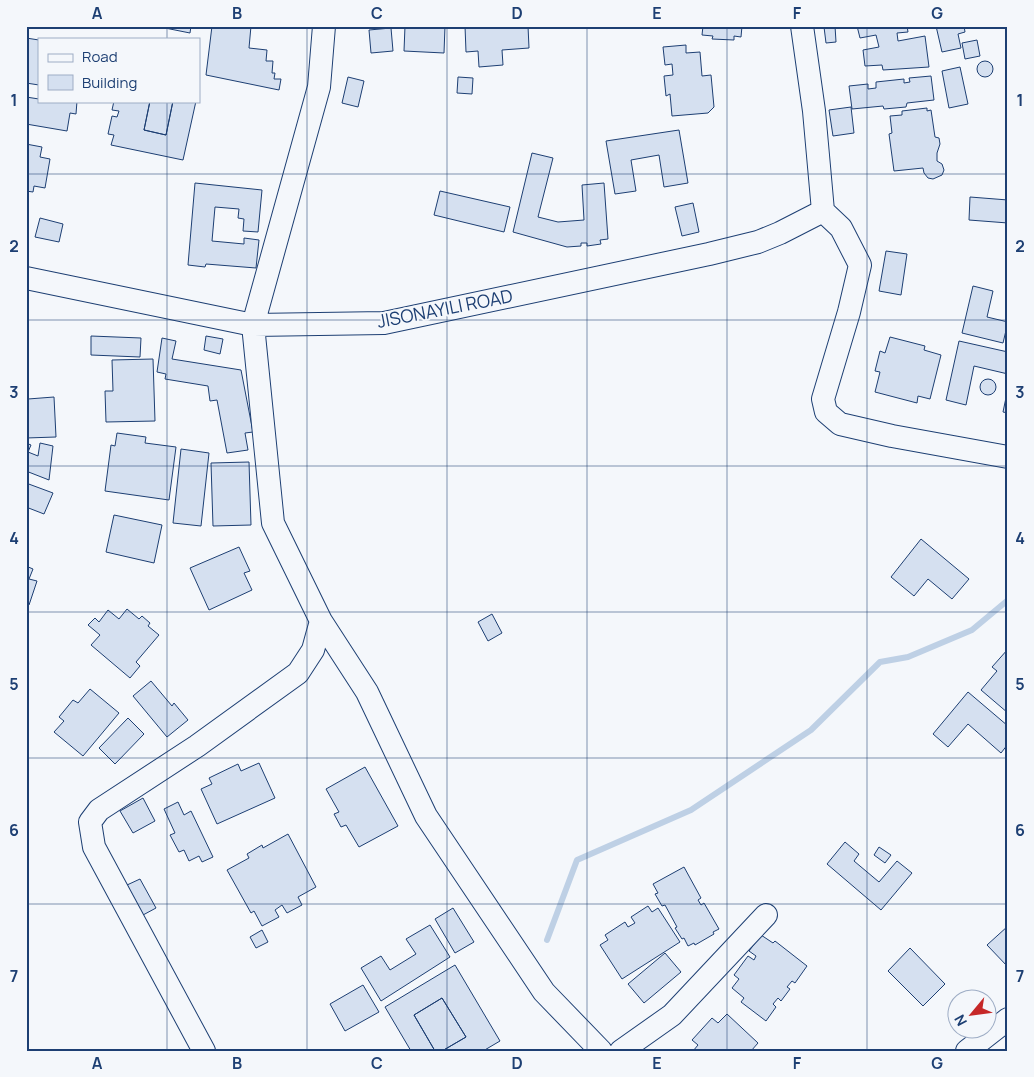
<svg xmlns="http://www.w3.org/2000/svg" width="1034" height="1077" viewBox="0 0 1034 1077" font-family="Manrope,sans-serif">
<rect width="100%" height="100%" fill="#f4f7fb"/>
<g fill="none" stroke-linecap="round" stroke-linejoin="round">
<!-- stream -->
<path stroke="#bed0e5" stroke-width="6" d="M547 940 577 860 691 810 811 730 880 662 908 657 972 630 1008 600"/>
</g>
<!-- building -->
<path fill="#d5e0f0" stroke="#1d3f73" d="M155 26H191L190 33Z
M212 26H251L249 48 267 50 266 61H273L272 73H275L274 79H281L279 90 206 75Z
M405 26H445L444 53 404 51Z
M465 26H528L529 48 502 50 503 65 479 67 478 51 466 52Z
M703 26H742L741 37 734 36V40L712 39 713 36 702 35Z
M835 26 836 42 826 43 824 27Z
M857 26H907L908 32 897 33 898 41 925 36 929 67 883 70 882 65 865 66 863 50 879 47 876 35 860 38Z
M936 26H964L965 32 958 34 961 48 942 52Z
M391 28 393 51 371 53 369 30Z
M26 38 39 40V85L26 83Z
M977 40 980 56 965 59 962 43Z
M686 45V53L700 52 702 76 711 75 714 107 708 113 672 116 670 94 666 96 664 76 673 75 672 64 665 65 663 47Z
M977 69a8 8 0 1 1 16 0a8 8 0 1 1-16 0Z
M960 67 968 104 949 108 942 71Z
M931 76 934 100 907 103 906 107 884 109 883 106 852 109 849 86 868 84V89L876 88V82L904 79V83L910 82 909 78Z
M348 77 364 81 358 107 342 103Z
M458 77 473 78 472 94 457 93Z
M26 97 39 99V101H77L76 114 70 113 67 131 26 124Z
M114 101H150L144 130 166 135 173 101H196L183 160 111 145 114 135 108 134 112 116 117 117 119 111 112 110Z
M150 101H173L166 135 144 130Z
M851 107 854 133 833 136 829 110Z
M927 108V111L931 110 935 137 939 138 940 144 937 153V161L942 164 944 170 942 175 933 179 928 178 924 173 923 168 894 171 889 134 892 133 890 116 902 115V111Z
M679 130 688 183 664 187 659 155 631 160 636 191 615 194 606 141Z
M26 144 42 147 40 157 50 159 45 188 34 186 33 192 26 191Z
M532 153 553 158 538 217 558 222 584 220 582 185 604 183 608 239 600 240 601 244 587 246V243H581V246L567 247 513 232Z
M195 183 262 190 258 232 243 231 244 219 238 218 239 209 215 207 212 241 244 244V238L259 240 256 268 206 264 205 267 188 265Z
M440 191 510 207 504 232 434 215Z
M970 197 1008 200V223L969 220Z
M693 203 699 232 682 236 675 207Z
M40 218 63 224 59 242 35 237Z
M886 251 907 254 901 295 879 291Z
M973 286 993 291 987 317 1008 322 1003 343 962 333Z
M91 336 141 338 140 357 91 355Z
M206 336 223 339 220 354 204 350Z
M890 337 925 346 924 350 941 355 930 399 918 396 917 403 875 392 880 372 875 371 880 351 885 353Z
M162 338 176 341 172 359 241 370 253 432 245 433 248 450 227 453 217 400 210 401 208 386 165 379 166 374 157 372Z
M959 341 1008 352V374L974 366 966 405 946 400Z
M153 359 155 421 106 422 105 391H113L112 360Z
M980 387a8 8 0 1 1 16 0a8 8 0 1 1-16 0Z
M1008 388V413L1003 412Z
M54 397 56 437 26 438V402H28V399Z
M117 433 146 437 145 443 176 447 169 500 105 491 111 445 115 446Z
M26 443 31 445 28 452 38 456 40 443 53 446 49 480 26 471Z
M181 449 209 453 201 526 173 523Z
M249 462 251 525 213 526 211 463Z
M26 483 53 493 44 514 26 507Z
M114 515 162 525 154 563 106 552Z
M921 539 969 579 952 599 928 579 914 596 891 577Z
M239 547 250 571 244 573 252 590 209 610 190 568Z
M26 566 33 569 29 579 37 581 29 605 26 604Z
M127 609 139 619 142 616 150 623 148 626 159 635 136 662 140 666 130 678 91 645 100 635 88 625 95 618 99 622 108 610 119 619Z
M492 614 502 633 488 641 478 622Z
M1008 649V713L981 690 997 671 992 667Z
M151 681 172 706 174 703 188 720 167 737 133 696Z
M90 689 119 713 83 756 54 732 64 721 59 717 73 700 78 703Z
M968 692 1008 726V744L1001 753 968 724 948 747 933 734Z
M128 718 144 734 115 764 99 748Z
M259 763 275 798 217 824 201 789 212 784 209 778 238 764 241 771Z
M365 767 398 826 359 847 346 825 341 827 334 814 339 812 326 789Z
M143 798 155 821 133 833 120 811Z
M178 802 184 815 191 811 213 857 202 862 199 856 189 861 184 850 179 852 170 835 175 833 164 809Z
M288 834 316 887 298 897 302 905 287 913 282 905 275 910 279 917 262 926 254 911 251 913 227 870 249 858 247 854 262 845 263 848Z
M845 842 859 854 854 861 879 882 897 861 912 873 881 910 827 864Z
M879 847 891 855 885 863 874 855Z
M684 867 701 898 698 900 701 905 704 903 719 929 713 932 714 934 695 945 694 943 688 946 684 938 682 939 675 928 677 927 665 905 662 906 655 894 658 893 653 884Z
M140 879 156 908 143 915 127 885Z
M648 906 652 912 658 908 680 942 622 979 600 945 608 940 605 935 625 922 628 927 635 923 631 917Z
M453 908 474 942 455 953 435 919Z
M430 925 450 957 381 1001 361 968 381 956 390 970 416 954 406 939Z
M1008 926V967L987 945Z
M262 930 268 942 256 948 250 937Z
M761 935 773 943 775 941 807 966 795 983 792 981 787 987 790 989 781 1001 778 998 773 1004 776 1007 766 1021 741 1002 744 998 732 988 739 979 734 975 748 956 754 960 756 956 749 951Z
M910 948 945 984 923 1006 888 971Z
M665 953 681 972 644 1003 628 984Z
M455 965 500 1041 483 1051H442L466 1037 442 998 414 1015 435 1051H411L385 1007Z
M363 985 379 1012 345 1031 330 1004Z
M442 998 466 1037 442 1051H435L414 1015Z
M727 1014 758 1043 751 1051H693L698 1045 692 1040 712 1018 718 1023Z"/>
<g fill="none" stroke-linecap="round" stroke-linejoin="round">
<defs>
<path id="minor" d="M324 26 319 87 253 325 273 523 321 621 367 692 426 816 544 992 601 1051
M823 211 841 228 860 265 849 312 823 399 826 412 840 424 892 436 1008 457
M26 278 253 325 384 323 709 254 758 242 780 233 823 211 814 111 802 26
M204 1051 94 847 90 822 99 810 197 746 298 673 313 650 321 621
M621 1051 672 1015 766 915
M967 1051 1008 1019"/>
</defs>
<!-- minor casing -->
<use href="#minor" stroke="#1d3f73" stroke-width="24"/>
<!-- minor -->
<use href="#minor" stroke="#f4f7fb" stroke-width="22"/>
</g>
<!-- grid -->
<path fill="none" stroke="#1d3f73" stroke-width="1" stroke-opacity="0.55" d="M167 26V39M307 26V1051M447 26V1051M587 26V1051M727 26V1051M867 26V1051M167 101V1051M26 174H1008M26 320H1008M26 466H1008M26 612H1008M26 758H1008M26 904H1008"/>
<g text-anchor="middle" stroke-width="4" stroke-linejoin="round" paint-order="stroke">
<!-- street labels -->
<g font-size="18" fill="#1d3f73" stroke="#f4f7fb">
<text transform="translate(445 309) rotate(-11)" y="6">JISONAYILI ROAD</text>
</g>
</g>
<!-- border -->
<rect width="1034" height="1077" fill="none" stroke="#f4f7fb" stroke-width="55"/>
<!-- legend -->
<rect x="38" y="38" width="162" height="65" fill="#f4f7fb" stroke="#9eadc5"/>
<rect x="48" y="54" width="25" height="8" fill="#f4f7fb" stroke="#9eadc5"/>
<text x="82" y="62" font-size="15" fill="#1d3f73">Road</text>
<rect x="48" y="75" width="25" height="15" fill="#d5e0f0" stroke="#9eadc5"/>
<text x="82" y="88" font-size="15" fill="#1d3f73">Building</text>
<!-- north arrow -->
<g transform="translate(972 1014) rotate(241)"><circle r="24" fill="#f4f7fb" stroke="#9eadc5"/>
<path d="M0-4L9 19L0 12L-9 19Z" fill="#c62828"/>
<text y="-8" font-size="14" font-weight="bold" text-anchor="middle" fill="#1d3f73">N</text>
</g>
<rect x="28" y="28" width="978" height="1022" fill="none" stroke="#1d3f73" stroke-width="2"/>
<g font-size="16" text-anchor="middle" font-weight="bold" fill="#1d3f73">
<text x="97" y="19">A</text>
<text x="237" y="19">B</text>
<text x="377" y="19">C</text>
<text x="517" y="19">D</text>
<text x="657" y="19">E</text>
<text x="797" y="19">F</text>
<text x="937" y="19">G</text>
<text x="14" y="106">1</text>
<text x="1020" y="106">1</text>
<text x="14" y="252">2</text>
<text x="1020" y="252">2</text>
<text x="14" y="398">3</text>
<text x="1020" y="398">3</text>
<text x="14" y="544">4</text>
<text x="1020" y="544">4</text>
<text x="14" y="690">5</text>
<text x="1020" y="690">5</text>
<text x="14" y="836">6</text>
<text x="1020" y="836">6</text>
<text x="14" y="982">7</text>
<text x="1020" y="982">7</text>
<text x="97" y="1069">A</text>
<text x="237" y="1069">B</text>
<text x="377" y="1069">C</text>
<text x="517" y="1069">D</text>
<text x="657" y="1069">E</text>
<text x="797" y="1069">F</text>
<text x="937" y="1069">G</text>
</g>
</svg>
